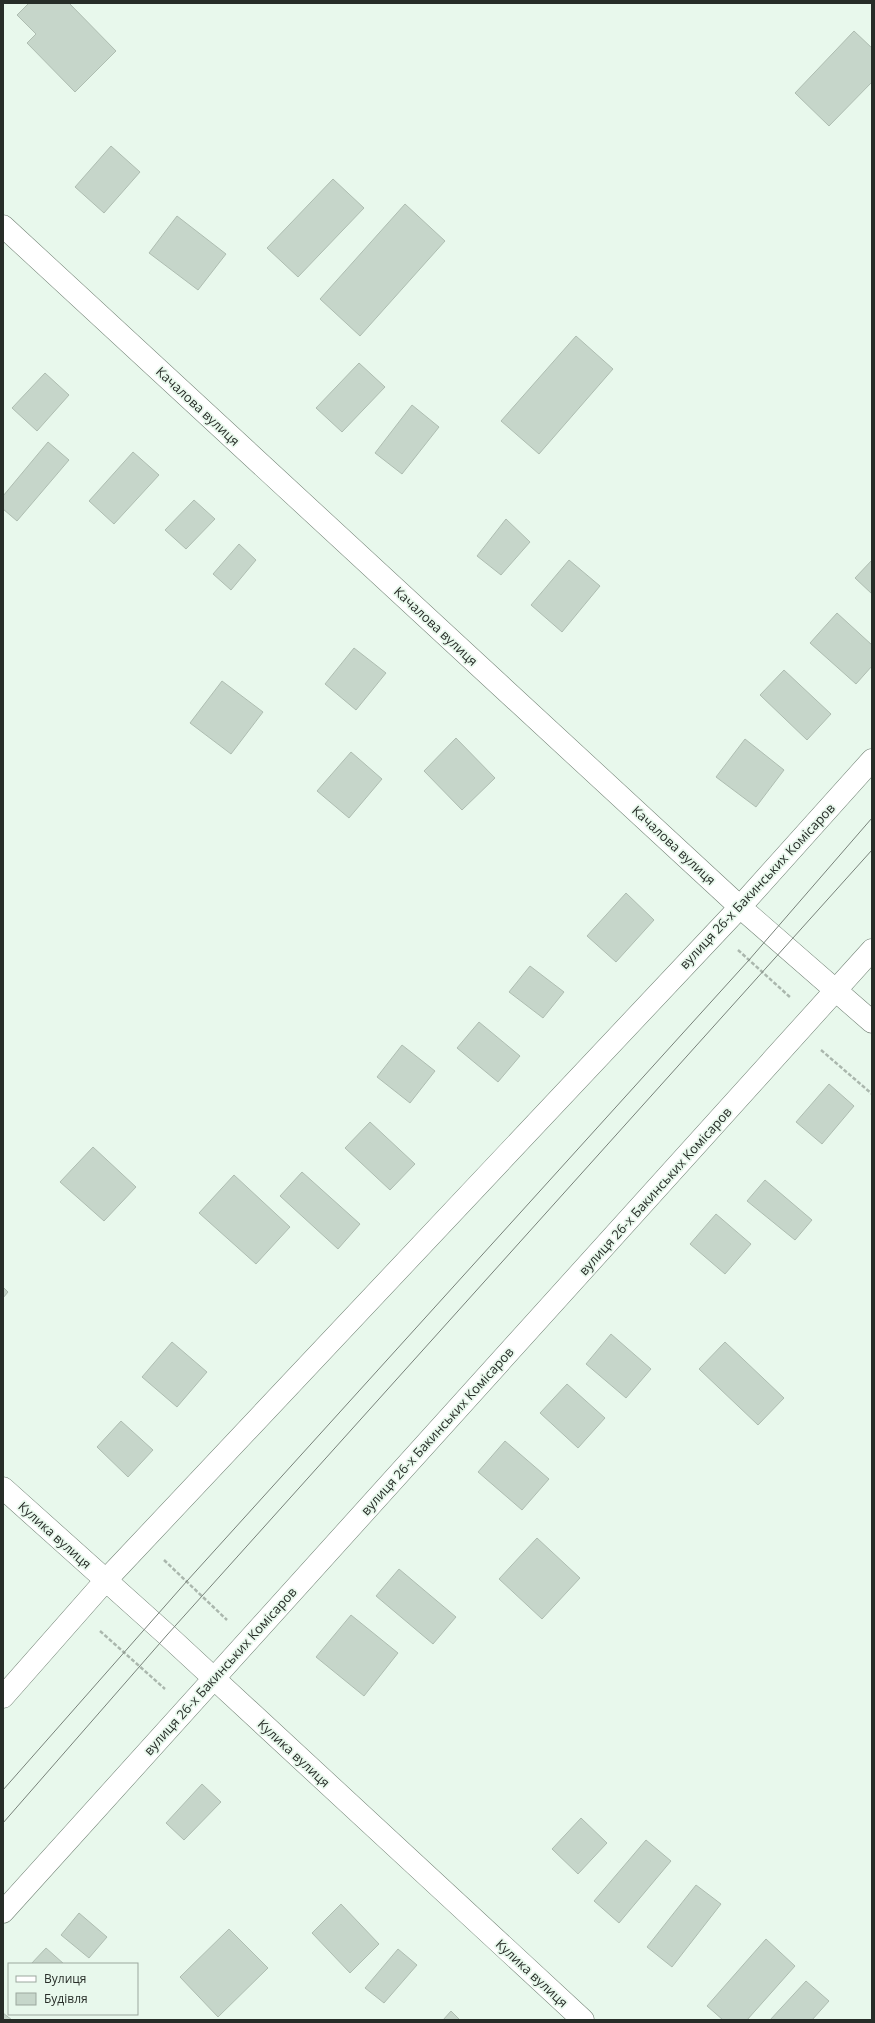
<svg xmlns="http://www.w3.org/2000/svg" width="875" height="2023" viewBox="0 0 875 2023" font-family="'Open Sans',sans-serif">
<rect width="100%" height="100%" fill="#e8f8ec"/>
<!-- building -->
<path fill="#c6d6ca" stroke="#aebdb1" d="M29 3H69L116 51 75 92 27 43 36 34 17 15Z
M854 31 872 48V82L829 126 795 93Z
M111 146 140 172 104 213 75 187Z
M333 179 364 208 298 277 267 248Z
M405 204 445 241 360 336 320 299Z
M177 216 226 254 198 290 149 253Z
M576 336 613 369 539 454 501 421Z
M359 363 385 387 342 432 316 408Z
M45 373 69 395 37 431 12 408Z
M412 405 439 427 402 474 375 453Z
M48 442 69 460 17 521 3 509V496Z
M133 452 159 475 114 524 89 501Z
M194 500 215 519 186 549 165 530Z
M506 519 530 542 501 575 477 556Z
M239 544 256 560 231 590 213 574Z
M569 560 600 586 562 632 531 605Z
M872 560V594L855 578Z
M837 613 872 645V666L856 684 810 643Z
M354 648 386 673 356 710 325 684Z
M784 670 831 714 807 740 760 695Z
M222 681 263 712 231 754 190 723Z
M456 738 495 778 462 810 424 771Z
M745 739 784 770 756 807 716 777Z
M351 752 382 779 349 818 317 791Z
M626 893 654 920 616 962 587 936Z
M530 966 564 992 543 1018 509 992Z
M479 1022 520 1056 498 1082 457 1048Z
M402 1045 435 1071 410 1103 377 1077Z
M829 1084 854 1106 822 1144 796 1122Z
M370 1122 415 1164 390 1190 345 1148Z
M93 1147 136 1187 104 1221 60 1182Z
M302 1172 360 1224 338 1249 280 1196Z
M234 1175 290 1227 256 1264 199 1213Z
M765 1180 812 1220 795 1240 747 1201Z
M716 1214 751 1244 725 1274 690 1244Z
M3 1287 8 1292 3 1298Z
M611 1334 651 1369 626 1398 586 1364Z
M172 1342 207 1372 177 1407 142 1377Z
M725 1342 784 1398 758 1425 699 1369Z
M567 1384 605 1418 578 1448 540 1413Z
M121 1421 153 1450 128 1477 97 1447Z
M505 1441 549 1479 522 1510 478 1472Z
M537 1538 580 1578 542 1619 499 1579Z
M399 1569 456 1617 433 1644 376 1596Z
M351 1615 398 1653 364 1696 316 1657Z
M202 1784 221 1802 184 1840 166 1823Z
M581 1818 607 1843 578 1874 552 1849Z
M646 1840 671 1861 619 1923 594 1901Z
M696 1885 721 1904 672 1967 647 1947Z
M341 1904 379 1944 350 1973 312 1933Z
M79 1913 107 1937 89 1958 61 1935Z
M229 1929 268 1968 218 2017 180 1977Z
M766 1939 795 1966 747 2020H723L707 2006Z
M46 1948 64 1964H31Z
M398 1949 417 1965 384 2003 365 1988Z
M806 1981 829 2001 812 2020H770Z
M451 2011 460 2020H443Z
M3 2013 12 2020H3Z"/>
<g fill="none" stroke-linecap="round" stroke-linejoin="round">
<defs>
<path id="minor" d="M3 226 740 907 872 1022
M3 1488 167 1635 583 2020
M3 1697 106 1580 740 907 872 760
M3 1912 872 950"/>
</defs>
<!-- minor casing -->
<use href="#minor" stroke="#718074" stroke-width="23"/>
<!-- path -->
<path stroke="#aab7ad" stroke-width="2.5" stroke-dasharray="4 2" stroke-linecap="butt" d="M738 950 791 998
M821 1050 872 1094
M164 1560 227 1620
M100 1631 165 1689"/>
<!-- minor -->
<use href="#minor" stroke="#fff" stroke-width="22"/>
<!-- tram -->
<path stroke="#78827a" stroke-width="1" d="M3 1790 187 1581 749 960 872 818
M3 1823 167 1635 872 850"/>
</g>
<g text-anchor="middle" stroke-width="3.5" stroke-linejoin="round" paint-order="stroke">
<!-- street labels -->
<g font-size="13" fill="#272d28" stroke="#e8f8ec">
<text transform="translate(198 406) rotate(43)" y="5">Качалова вулиця</text>
<text transform="translate(436 626) rotate(43)" y="5">Качалова вулиця</text>
<text transform="translate(674 845) rotate(43)" y="5">Качалова вулиця</text>
<text transform="translate(757 886) rotate(-47)" y="5">вулиця 26-х Бакинських Комісаров</text>
<text transform="translate(655 1191) rotate(-48)" y="5">вулиця 26-х Бакинських Комісаров</text>
<text transform="translate(437 1431) rotate(-48)" y="5">вулиця 26-х Бакинських Комісаров</text>
<text transform="translate(55 1535) rotate(42)" y="5">Кулика вулиця</text>
<text transform="translate(220 1671) rotate(-48)" y="5">вулиця 26-х Бакинських Комісаров</text>
<text transform="translate(294 1753) rotate(43)" y="5">Кулика вулиця</text>
<text transform="translate(532 1973) rotate(43)" y="5">Кулика вулиця</text>
</g>
</g>
<!-- border -->
<rect width="875" height="2023" fill="none" stroke="#272d28" stroke-width="8"/>
<!-- legend -->
<rect x="8" y="1963" width="130" height="52" fill="#e8f8ec" stroke="#9ba79e"/>
<rect x="16" y="1976" width="20" height="6" fill="#ffffff" stroke="#9ba79e"/>
<text x="44" y="1983" font-size="12" fill="#272d28">Вулиця</text>
<rect x="16" y="1993" width="20" height="12" fill="#c6d6ca" stroke="#9ba79e"/>
<text x="44" y="2003" font-size="12" fill="#272d28">Будівля</text>
</svg>
